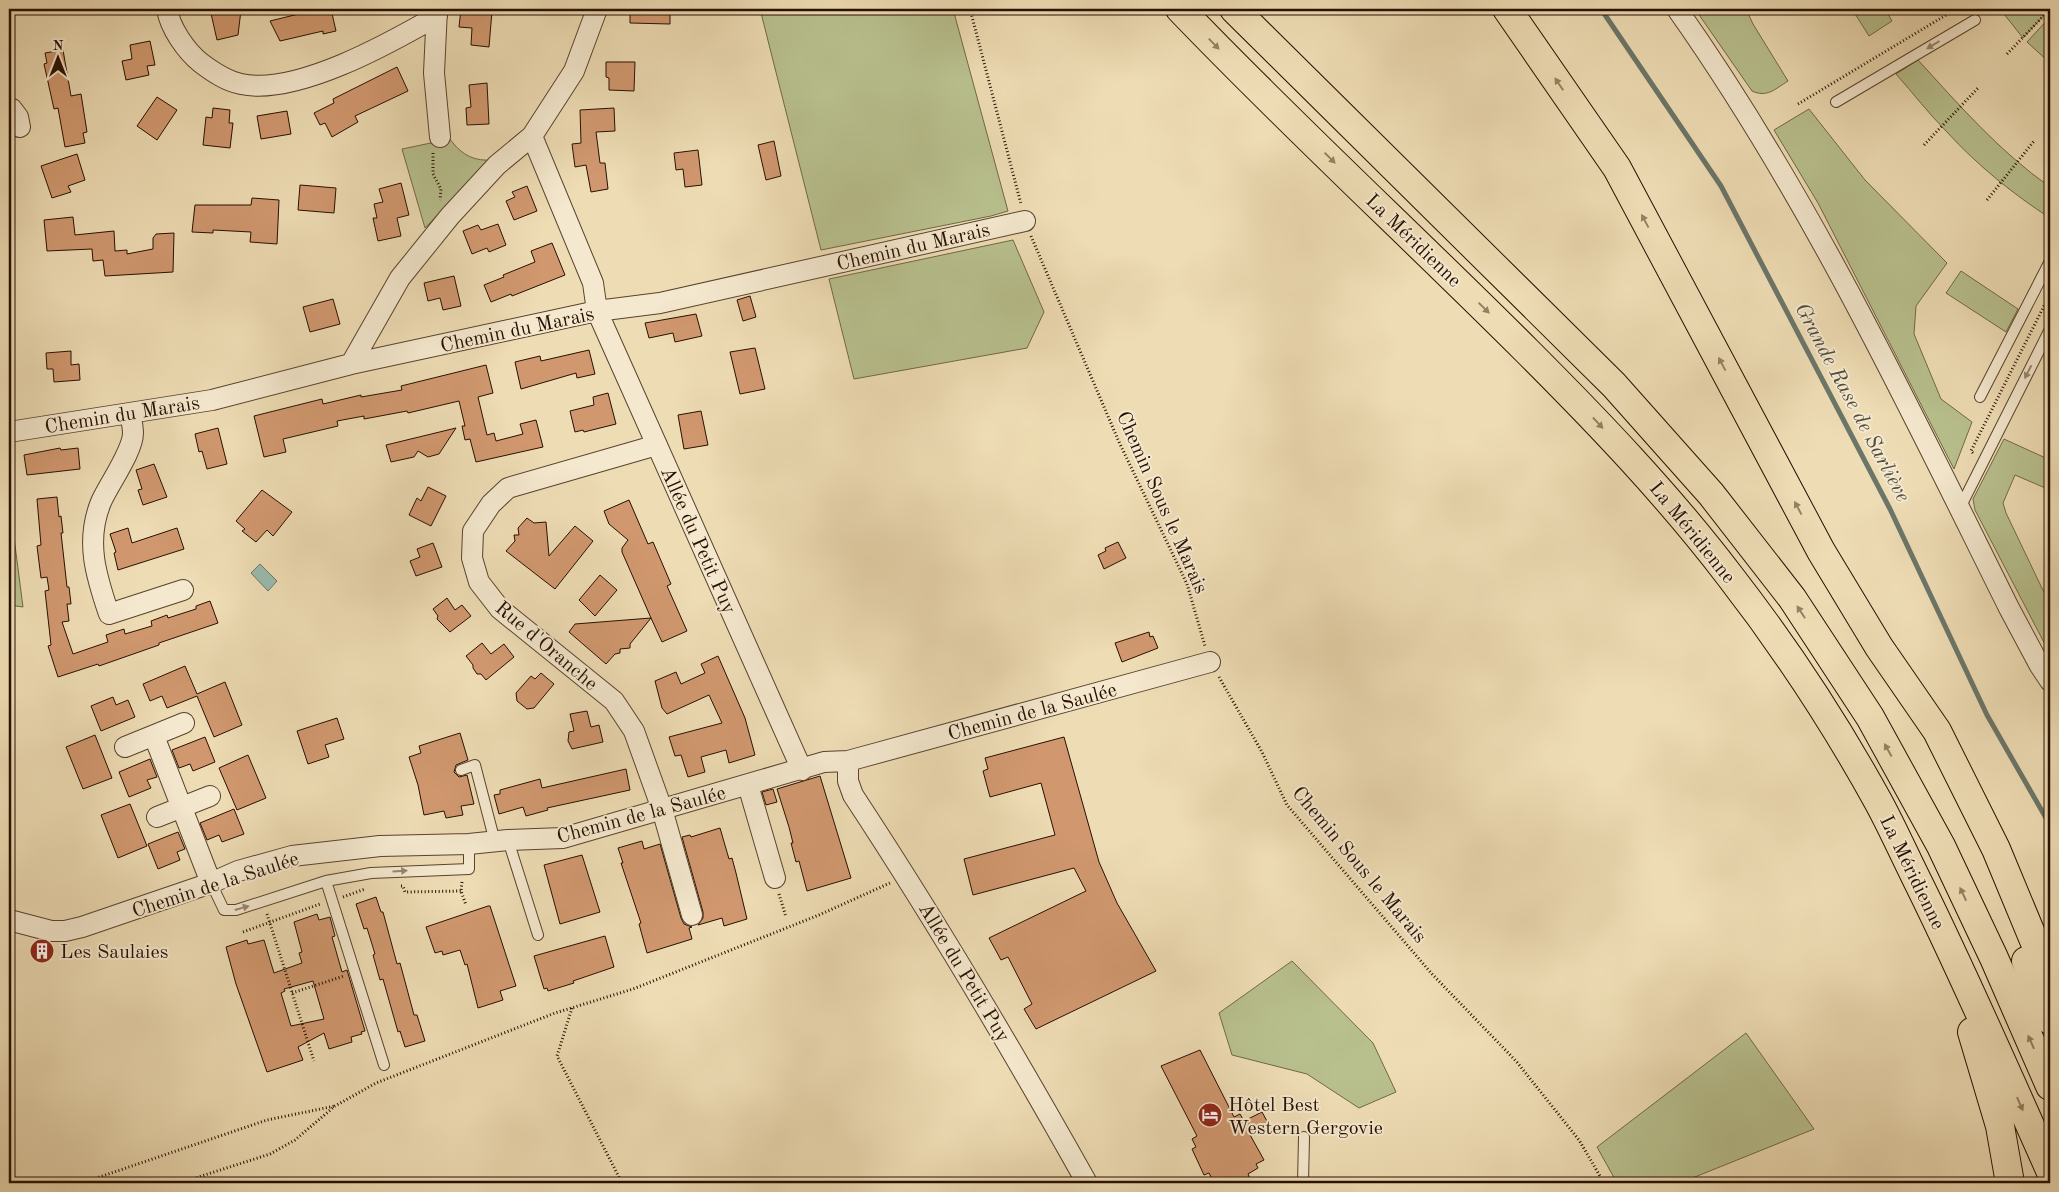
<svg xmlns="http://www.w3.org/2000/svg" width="2059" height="1192" viewBox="0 0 2059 1192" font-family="'Old Standard TT',serif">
<rect width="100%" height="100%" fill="#eedcb4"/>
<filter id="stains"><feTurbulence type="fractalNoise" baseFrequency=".004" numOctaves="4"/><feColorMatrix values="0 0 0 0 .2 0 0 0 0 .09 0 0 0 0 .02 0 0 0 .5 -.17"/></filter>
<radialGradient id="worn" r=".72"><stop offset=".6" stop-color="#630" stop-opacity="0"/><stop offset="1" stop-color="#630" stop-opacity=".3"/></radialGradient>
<!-- green -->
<path fill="#b8c08e" stroke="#706847" d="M760 9H953L1008 211 991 216 821 250Z
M1695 9H1746L1753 24 1788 81C1775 89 1767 98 1752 91Z
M1852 9H1885L1892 21 1869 36Z
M2000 9H2050L2023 38Z
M2050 17V63L2027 42Z
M1918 60C1959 105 2000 152 2050 187V218C2013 194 1977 165 1947 132 1929 114 1913 93 1896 74Z
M1809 109 1865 180 1947 263 1916 306 1914 334 1941 399 1972 422 1954 469 1818 203 1774 130Z
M450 139C460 153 472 161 490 160L425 228 402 149Z
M1013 240 1044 312 1027 348 854 379 829 279Z
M1961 271 2018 309 2006 332 1946 293Z
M2004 439 2050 460V490L2015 475 2003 503 2006 513 2050 605V654L1975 510 1973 499Z
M9 499 23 607 9 605Z
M1292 961 1373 1043 1396 1092 1359 1108 1307 1074 1232 1055 1219 1013Z
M1746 1033 1814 1129 1680 1183H1617L1597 1147Z"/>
<!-- water -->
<path fill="#99bbaf" stroke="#6b7669" d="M260 564 277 581 268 591 251 573Z"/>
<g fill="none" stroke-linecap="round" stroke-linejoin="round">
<!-- stream -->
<path stroke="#6b7669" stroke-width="5" d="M1601 9 1721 186 1890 509 1987 715 2050 825"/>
</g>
<!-- building -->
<path fill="#d1986f" stroke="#270f00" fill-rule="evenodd" d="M210 9H229L230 12 241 10 238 35 217 40Z
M319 9H331L336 31 323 34V31L280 41 270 21Z
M461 9 492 11 489 47 471 45 472 28 459 27Z
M630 9H670V24L630 23Z
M150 41 155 65 147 66 149 75 126 80 122 61 132 59 130 45Z
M63 50 71 96 81 94 87 132 83 133 85 143 65 147 58 108 54 109 44 64 47 63 45 53Z
M606 62H635L634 91 609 90V78L606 77Z
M397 67 408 91 355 116 358 122 332 137 325 123 320 125 314 113 334 103 333 99Z
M487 83 489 124 467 125 466 108 471 107 469 85Z
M157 97 177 110 157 140 137 126Z
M213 108 230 110 229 123H233L230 148 203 145 206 117 212 118Z
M614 108 615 131 596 132 600 163H605L608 189 591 192 586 165 575 167 572 144 581 143 580 110Z
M287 111 291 134 261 139 257 116Z
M774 141 781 176 766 180 758 145Z
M698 150 702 185 685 187 683 169 676 170 674 153Z
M77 154 85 180 68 186 71 192 52 198 41 166Z
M401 183 409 215 397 218 401 236 378 241 373 218H377L374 204 383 202 379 189Z
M300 185 336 188 334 213 298 210Z
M527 186 537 211 514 220 506 201 515 197 512 192Z
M252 198 279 200 277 244 250 242 251 232 213 230V233L192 232 195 205H251Z
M73 217 75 235 114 231 115 251 127 250V254L153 249V238L156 234 174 233 173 272 105 276 103 260 93 261 92 249 47 251 44 220Z
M498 224 506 245 489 252 487 248 472 254 463 231 478 225 481 230Z
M552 243 565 275 512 296 511 294 491 302 484 285 504 277 503 275 535 262 531 251Z
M454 276 461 306 443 310 440 298 428 301 424 283Z
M750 296 756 317 743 321 737 300Z
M333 299 340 324 310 332 303 307Z
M696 314 702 336 675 342 673 333 649 338 645 323Z
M755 348 765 389 740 394 730 352Z
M589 350 595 374 577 378 576 373 521 389 515 362 540 356 541 361Z
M71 351V365L79 364 80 380 54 382 53 369H47L46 353Z
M486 365 493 393 478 397 487 435 494 433 496 441 523 434 520 424 536 420 543 447 476 462 470 439 465 440 462 426H465L459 401 408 413 407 411 364 419V416L337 421 338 426 283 439 286 452 264 457 254 416 322 399 323 404 361 395V397L402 390 401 386Z
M608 393 616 424 584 432 583 430 575 432 570 411 594 405 593 397Z
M701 411 708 445 684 449 678 415Z
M218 428 227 464 207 469 202 451 199 452 195 434Z
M456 428 439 454 428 457 418 451 414 457 391 462 386 445Z
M60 448 61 450 78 448 80 469 27 475 24 455Z
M154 464 167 497 143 505 138 490 142 489 136 470Z
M428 487 446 496 431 526 409 515 417 498 421 501Z
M262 490 292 512 273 536 267 530 256 542 242 531 245 529 236 521Z
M57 497 59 517 61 516 63 533H61L67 587H69L71 604H67L69 621 62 622 73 654 108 642 106 635 124 629 125 634 152 626 151 621 167 615 168 618 196 609V606L210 601 218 623 159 643V645L99 666 98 664 58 677 48 646 51 645 45 591 49 590 47 577 41 578 37 546 41 545 37 499Z
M629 500 648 544 653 542 671 584 667 586 687 631 662 642 651 618 630 644V648L620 649V653L615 654 606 664 569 632 575 624 651 618 622 552V548L628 540 609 524 604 511Z
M527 518 534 523 546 522 549 556 575 526 593 541 555 589 506 551 515 541 514 535H519L518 528Z
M128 528 132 543 177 528 184 549 118 570 114 553 116 552 110 534Z
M1118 542 1126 558 1104 569 1098 555 1106 551 1105 548Z
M433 543 442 567 416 576 410 561 420 557 417 549Z
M600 575 617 590 595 616 579 600Z
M447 598 455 610 462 605 471 616 450 632 437 619 438 616 433 609Z
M1149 632 1150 637 1153 636 1158 648 1122 662 1115 643Z
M482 643 491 654 504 644 514 657 486 680 481 674H477L473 668V665L466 656Z
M718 656 745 718 755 755 729 763 726 750 701 757 705 772 688 777 681 755 675 756 669 737 722 723 709 695 667 714 662 708 655 681 676 672 681 684 705 673 701 664Z
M185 666 197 694 225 682 242 725 214 737 197 696 167 708 162 696 150 701 143 684Z
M541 673 554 684 534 708 527 709 517 701 516 693 531 676 535 679Z
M113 697 116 705 128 700 135 717 101 731 91 706Z
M587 711 591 727 599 725 603 742 572 749 568 741 569 732 574 731 570 714Z
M337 718 344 739 325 745 329 757 308 764 297 731Z
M460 733 468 760 456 765 454 772 459 777 467 775 474 804 461 806 463 815 446 818 444 811 424 815 418 785 409 757 421 753 419 746Z
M95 735 112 778 83 789 66 747Z
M205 737 215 762 193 771 190 764 179 768 172 750Z
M1064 737 1099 862 1117 903 1156 971 1036 1029 1024 1009 1032 1004 1008 957 1001 960 989 938 1086 891 1074 868 973 895 964 859 1055 835 1041 783 990 797 983 771 988 769 985 758Z
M248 755 266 798 237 810 219 768Z
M150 759 157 777 147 780 151 788 129 797 119 772Z
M626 769 630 790 547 808 548 810 526 816 523 807 499 814 494 795 500 794V790L540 779 542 788Z
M820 776 851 878 807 891 799 861 796 862 791 843H793L789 827 777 789Z
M773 789 777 802 766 805 762 792Z
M130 804 147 846 118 858 101 815Z
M234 809 244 834 222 842 219 835 207 840 200 823Z
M720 828 729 859 732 858 736 873 747 919 724 926 722 918 698 925 703 918V912L682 837 690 835 691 837Z
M178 832 185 849 177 852 180 860 158 869 148 844Z
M642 841 644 849 660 844 681 918 684 924 692 927 689 928 692 939 647 953 639 924 641 923 621 863H623L618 848Z
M582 855 600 912 560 924 544 865Z
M376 897 381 912H383L397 964 400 963 414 1015H417L425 1041 405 1047 400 1031 398 1032 383 979 380 980 373 955 375 954 367 928 364 929 356 904Z
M488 906H490L516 986 500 991 503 1000 478 1008 467 964 465 965 460 950 443 955 442 951 435 953 426 927Z
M317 914 319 920 330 917 335 936 332 937 342 972 347 970 365 1031 361 1032 362 1034 351 1037 352 1042 329 1049 324 1033 298 1047 303 1060 267 1072 236 984 226 947 247 940 248 944 264 940 274 973 302 963 299 953 302 952 294 922ZM313 981 324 1019 291 1026 281 993 285 991 284 989Z
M605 936 614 967 573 981 574 983 548 991 547 988 544 989 534 956Z
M1200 1050 1234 1117 1240 1114 1244 1121 1262 1112 1268 1123 1249 1133 1264 1160 1256 1164 1258 1168 1248 1174 1252 1183H1214L1209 1173 1204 1175 1192 1149 1196 1147 1192 1139 1197 1136 1161 1066Z"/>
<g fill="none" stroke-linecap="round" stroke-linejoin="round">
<defs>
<path id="service" d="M1836 102 1975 20
M1980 397 2050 261
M1960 508 2050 329
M461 770 475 765 495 842
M508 840 538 935
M326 881 384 1065
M211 883 224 910H236L326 881 371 873 469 869V844
M1303 1183 1304 1137"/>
<path id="minor" d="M167 9C170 28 186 51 201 63 213 72 226 81 241 84 296 96 390 43 437 16
M437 9 434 73 440 137
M1677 9C1809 196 1907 403 2009 608L2040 666 2050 681
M9 109H12L18 117 20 127
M532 136 593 283 597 311 802 770
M351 364 400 278 450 216 497 165 532 136 574 71 597 9
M131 414C131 420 133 427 133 433 133 451 109 484 101 502 85 541 96 576 109 614L183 590
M9 432 212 400 351 364 597 311 660 303 1025 221
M657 445 508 488 491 504 473 531 472 558 479 582 500 609 614 701 634 731 662 809 692 915
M154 736 211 883
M125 747 184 723
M848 761V781L853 795C936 921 1013 1051 1087 1183
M748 785 775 878
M157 817 210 796
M9 920 51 931H65L82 927 211 883 238 871 292 856 380 846 469 844 508 840 563 838 824 762 848 761 1210 662"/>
<path id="motorway" d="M1180 9C1292 126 1412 236 1527 351 1598 422 1668 495 1729 575 1785 647 1835 723 1879 803 1893 829 1905 856 1918 882 1965 977 2007 1074 2050 1170
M1234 9 1614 385 1711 494 1792 598 1870 717 1941 846 1994 958 2050 1086
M1507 9 1617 168 1821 551 1879 647 1937 731 1996 849 2050 979
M2026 961 2050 1020
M1972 1032 2000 1126 2010 1183"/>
</defs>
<!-- service casing -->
<use href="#service" stroke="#59422d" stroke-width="12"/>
<!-- minor casing -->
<use href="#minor" stroke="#59422d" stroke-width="22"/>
<!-- motorway casing -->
<use href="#motorway" stroke="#270f00" stroke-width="30"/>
<!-- path -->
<path stroke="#270f00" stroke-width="3" stroke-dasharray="1 2.5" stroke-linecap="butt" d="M970 9 1021 204
M2007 54 2050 9
M1798 104 1956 9
M1924 145 1978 88
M433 153V174L441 189 440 200
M1987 200 2034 141
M1031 236 1119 442 1187 584 1205 646
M1973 453 1971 451 2049 296
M1219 677 1262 752 1287 805 1432 974 1516 1061 1579 1140 1604 1183
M462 882 461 891 466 905
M401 886H403L405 892 461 891
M779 894 786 917
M343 897 365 889
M267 914 314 1061
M243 932 320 904
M292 993 344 976
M572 1008 557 1056 622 1183
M82 1183 267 1120 335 1106
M180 1183 270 1154 295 1140 335 1106 376 1083 555 1013 633 989 819 915 890 883"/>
<!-- service -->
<use href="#service" stroke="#f4e8ce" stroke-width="10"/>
<!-- minor -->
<use href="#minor" stroke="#f4e8ce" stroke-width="20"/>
<!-- motorway -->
<use href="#motorway" stroke="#eedcb4" stroke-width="28"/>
</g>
<!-- one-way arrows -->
<defs><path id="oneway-solid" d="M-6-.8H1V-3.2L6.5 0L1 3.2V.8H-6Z" transform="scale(1.25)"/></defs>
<g fill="#948063">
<use href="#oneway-solid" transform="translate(1214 44) rotate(46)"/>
<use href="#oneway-solid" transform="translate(1559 84) rotate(-124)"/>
<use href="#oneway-solid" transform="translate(1330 158) rotate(44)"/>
<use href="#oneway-solid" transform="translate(1645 221) rotate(-118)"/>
<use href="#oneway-solid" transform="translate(1484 308) rotate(44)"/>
<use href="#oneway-solid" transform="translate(1722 364) rotate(-118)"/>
<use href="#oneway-solid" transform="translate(1598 423) rotate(47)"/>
<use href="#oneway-solid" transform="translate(1798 508) rotate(-118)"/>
<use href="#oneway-solid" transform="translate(1801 612) rotate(-123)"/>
<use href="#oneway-solid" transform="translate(1888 750) rotate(-119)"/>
<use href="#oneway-solid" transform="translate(1963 894) rotate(-115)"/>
<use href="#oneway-solid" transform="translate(2031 1042) rotate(-114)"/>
<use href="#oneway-solid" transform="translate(2020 1104) rotate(66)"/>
</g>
<g fill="#988671">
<use href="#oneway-solid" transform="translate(1933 45) rotate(149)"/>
<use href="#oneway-solid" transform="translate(2028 372) rotate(117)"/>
<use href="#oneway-solid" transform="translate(400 871) rotate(-4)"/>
<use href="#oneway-solid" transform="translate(242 908) rotate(-16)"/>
</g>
<!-- icons -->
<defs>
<symbol id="building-disc" viewBox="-11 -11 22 22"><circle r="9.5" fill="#8f2418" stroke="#f4e8ce"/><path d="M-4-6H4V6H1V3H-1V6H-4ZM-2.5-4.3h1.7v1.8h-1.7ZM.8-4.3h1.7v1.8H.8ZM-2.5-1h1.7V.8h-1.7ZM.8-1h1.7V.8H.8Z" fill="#fff"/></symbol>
<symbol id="hotel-disc" viewBox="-11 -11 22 22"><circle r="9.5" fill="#8f2418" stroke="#f4e8ce"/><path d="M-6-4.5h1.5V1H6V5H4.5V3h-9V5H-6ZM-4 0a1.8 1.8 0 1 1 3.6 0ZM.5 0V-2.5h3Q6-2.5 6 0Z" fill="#fff"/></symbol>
</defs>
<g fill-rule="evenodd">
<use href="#building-disc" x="28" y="937" width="28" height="28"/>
<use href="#hotel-disc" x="1196" y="1101" width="28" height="28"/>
</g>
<g text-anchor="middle" stroke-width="4" stroke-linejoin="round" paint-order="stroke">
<!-- street labels -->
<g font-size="20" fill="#270f00" stroke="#f4e8ce">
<text transform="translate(1414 240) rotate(44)" y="7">La Méridienne</text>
<text transform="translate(913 246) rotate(-13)" y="7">Chemin du Marais</text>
<text transform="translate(517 329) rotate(-12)" y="7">Chemin du Marais</text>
<text transform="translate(122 414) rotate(-9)" y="7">Chemin du Marais</text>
<text transform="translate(1163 502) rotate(66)" y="7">Chemin Sous le Marais</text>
<text transform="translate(1693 532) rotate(51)" y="7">La Méridienne</text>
<text transform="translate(699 540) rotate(66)" y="7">Allée du Petit Puy</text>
<text transform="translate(547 645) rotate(40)" y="7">Rue d'Oranche</text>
<text transform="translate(1032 711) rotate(-15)" y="7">Chemin de la Saulée</text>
<text transform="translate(641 814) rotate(-15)" y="7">Chemin de la Saulée</text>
<text transform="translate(1360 864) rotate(50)" y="7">Chemin Sous le Marais</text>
<text transform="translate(1913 872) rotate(64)" y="7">La Méridienne</text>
<text transform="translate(215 884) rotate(-18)" y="7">Chemin de la Saulée</text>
<text transform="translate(965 972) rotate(59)" y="7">Allée du Petit Puy</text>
</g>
<!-- poi labels -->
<g font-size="20" fill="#270f00" stroke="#f4e8ce" text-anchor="start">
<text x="60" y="958">Les Saulaies</text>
<text x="1228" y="1111">Hôtel Best<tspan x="1228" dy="23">Western Gergovie</tspan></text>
</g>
<!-- water labels -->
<g font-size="21" font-style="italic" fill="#4f4b3d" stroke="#f4e8ce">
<text transform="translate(1853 402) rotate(62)" y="7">Grande Rase de Sarliève</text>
</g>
</g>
<!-- margin -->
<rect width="2059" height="1192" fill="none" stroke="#eedcb4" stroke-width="30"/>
<rect x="10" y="10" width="2039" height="1172" fill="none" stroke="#270f00" stroke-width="2.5"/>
<rect x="15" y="15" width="2029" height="1162" fill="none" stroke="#270f00"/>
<!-- north arrow -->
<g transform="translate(58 58)" stroke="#f4e8ce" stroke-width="4" paint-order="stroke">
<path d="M0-4L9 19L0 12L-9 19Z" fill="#270f00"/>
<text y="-8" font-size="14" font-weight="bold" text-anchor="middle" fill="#270f00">N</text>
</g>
<rect width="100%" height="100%" filter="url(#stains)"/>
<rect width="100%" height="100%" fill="url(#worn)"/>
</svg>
